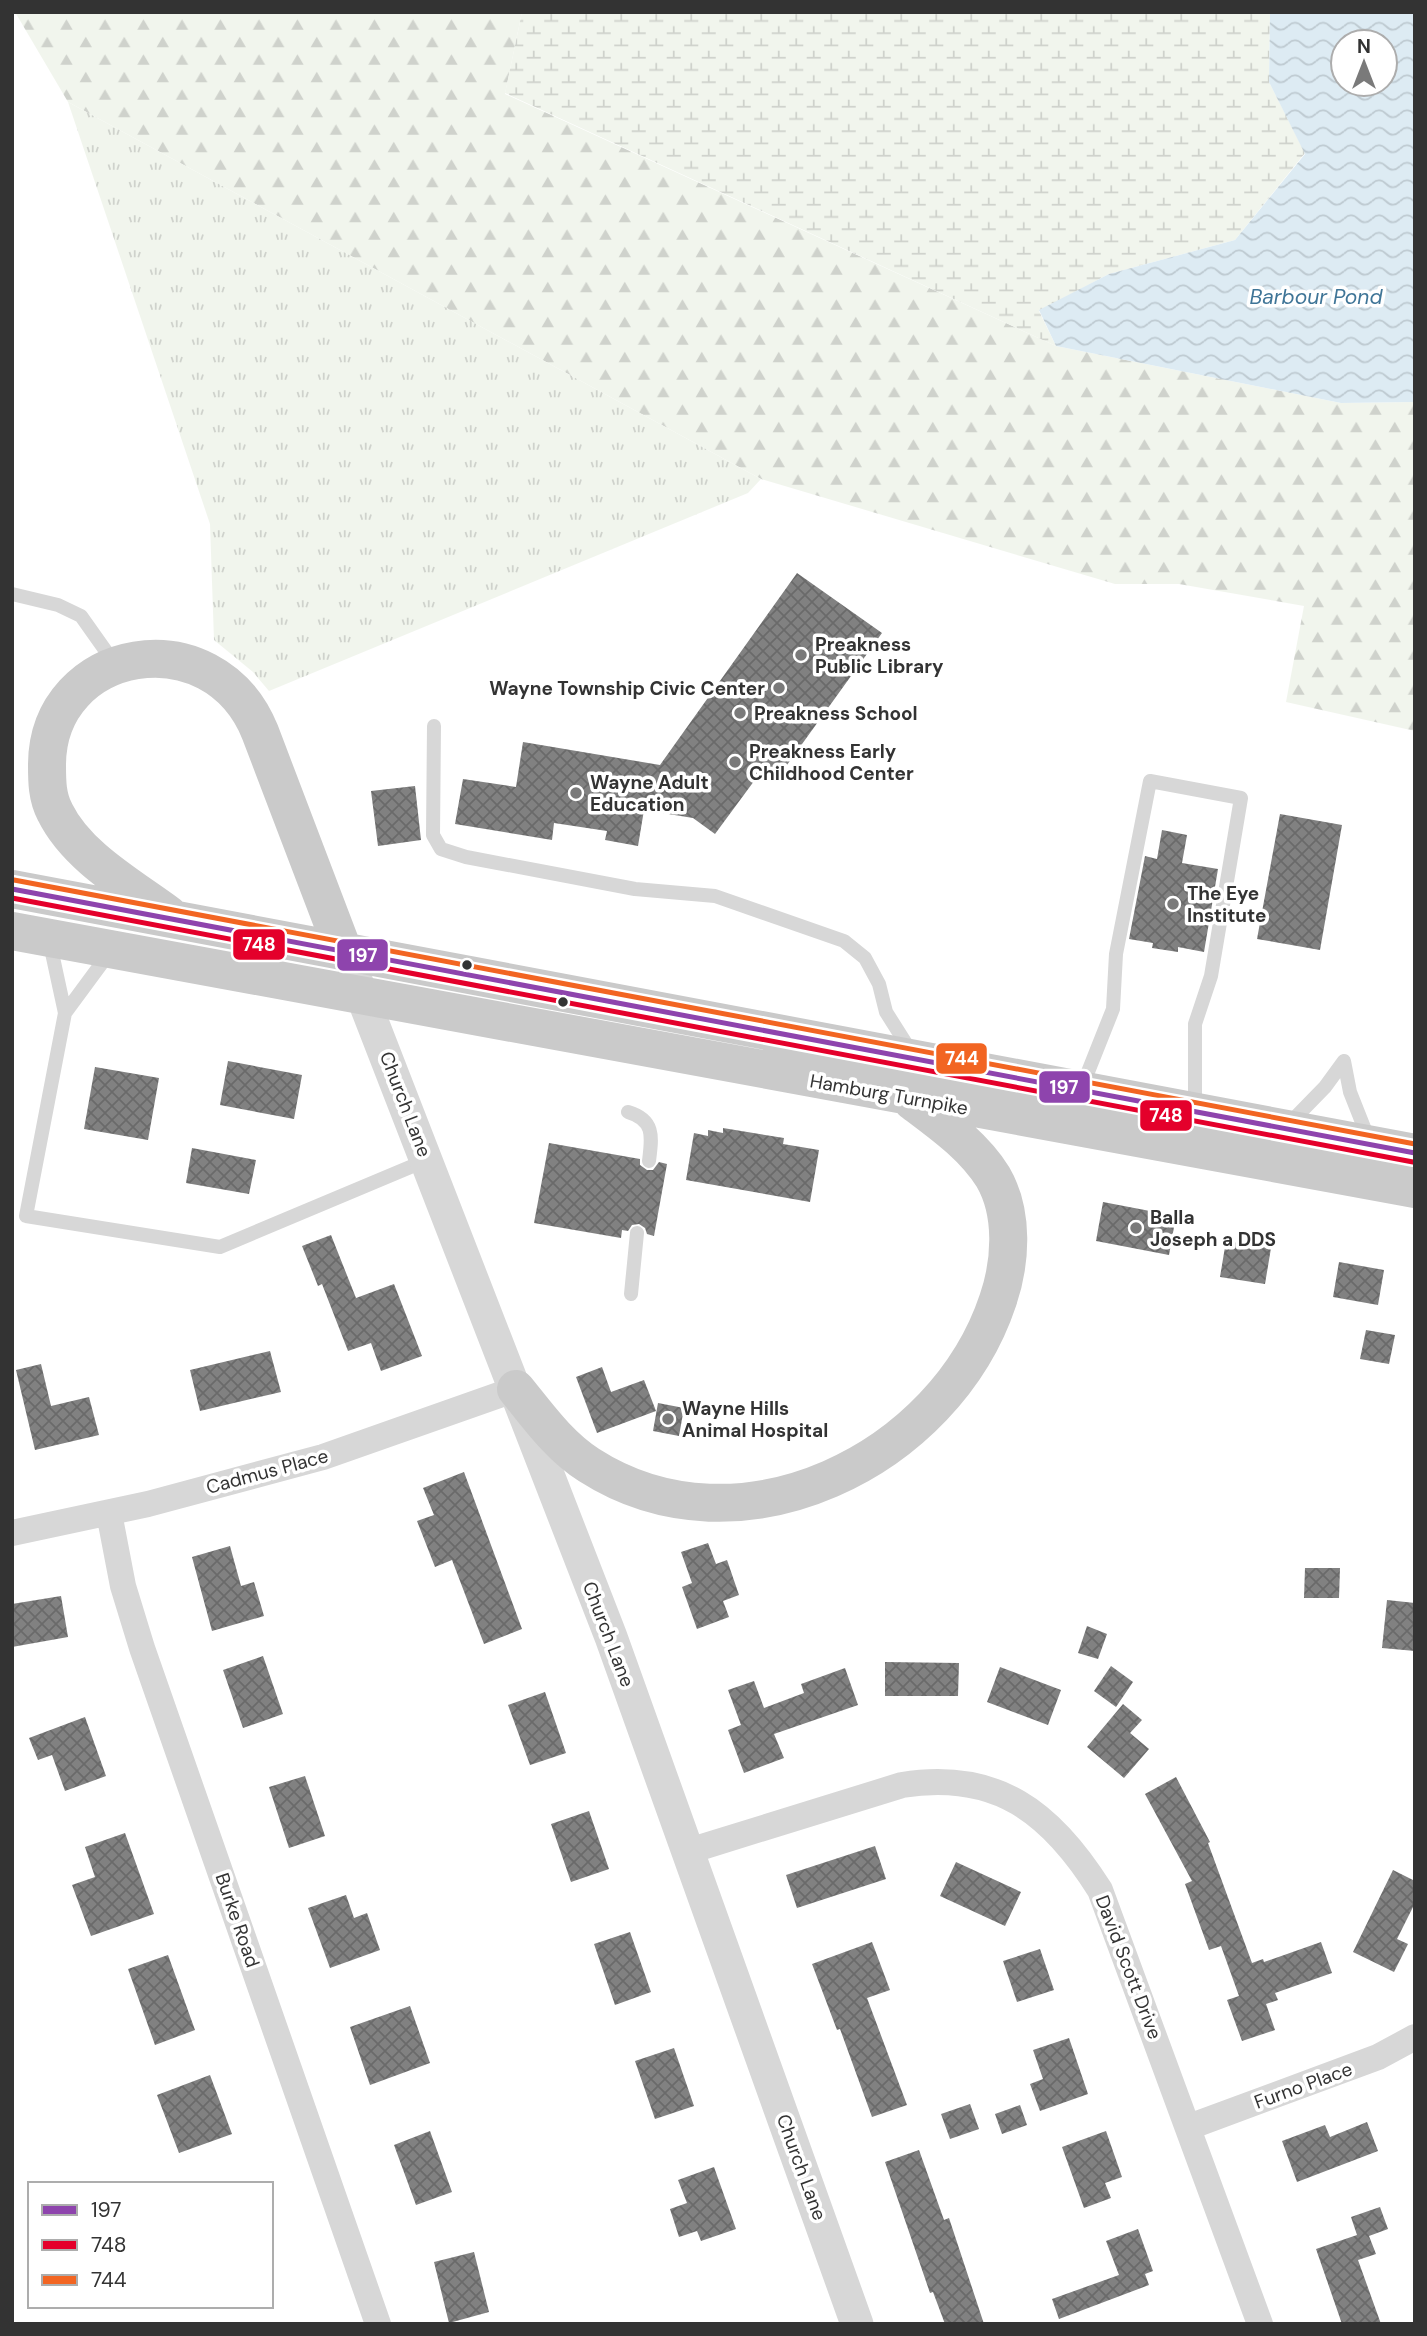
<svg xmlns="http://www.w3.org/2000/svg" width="1427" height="2336" viewBox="0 0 1427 2336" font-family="'DM Sans',sans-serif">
<defs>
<pattern id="forest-firs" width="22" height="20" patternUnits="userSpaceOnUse" patternTransform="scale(1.75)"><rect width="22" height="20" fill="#f1f5ed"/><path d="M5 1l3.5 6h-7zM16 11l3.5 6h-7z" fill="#cfd2cc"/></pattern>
<pattern id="wetland-marsh" width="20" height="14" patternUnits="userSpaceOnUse" patternTransform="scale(1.75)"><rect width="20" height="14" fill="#f1f5ed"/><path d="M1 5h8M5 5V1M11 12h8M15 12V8" fill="none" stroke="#cfd2cc"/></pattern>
<pattern id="park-tufts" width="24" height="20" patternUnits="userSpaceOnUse" patternTransform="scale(1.75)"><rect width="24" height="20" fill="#f1f5ed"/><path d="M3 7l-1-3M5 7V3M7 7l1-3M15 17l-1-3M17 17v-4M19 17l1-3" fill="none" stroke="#cfd2cc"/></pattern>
<pattern id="water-waves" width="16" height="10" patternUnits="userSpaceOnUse" patternTransform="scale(1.75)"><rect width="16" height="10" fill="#ddebf3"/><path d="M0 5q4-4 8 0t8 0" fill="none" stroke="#becad1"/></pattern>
<pattern id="building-cross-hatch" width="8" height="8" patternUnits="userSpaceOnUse" patternTransform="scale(1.75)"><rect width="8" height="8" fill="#818181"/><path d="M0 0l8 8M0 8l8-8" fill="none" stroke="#6a6a6a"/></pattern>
</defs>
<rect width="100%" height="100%" fill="#fff"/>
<!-- forest -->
<path fill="url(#forest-firs)" d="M15 12H522L505 94 1056 346 1341 403 1415 402V731L1286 702 1304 606 1179 584H1115L761 479 68 102Z"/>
<!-- wetland -->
<path fill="url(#wetland-marsh)" d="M522 12H1270L1269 82 1305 153 1235 240 1109 274 1039 311 1056 346 505 93Z"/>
<!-- park -->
<path fill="url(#park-tufts)" d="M68 102 761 479 748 493 269 691 253 672 214 640 210 524Z"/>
<!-- water -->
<path fill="url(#water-waves)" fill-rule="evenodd" d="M1270 12H1415V402L1341 403 1056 346 1039 310 1109 274 1235 240 1305 154 1269 82ZM1343 42H1385V84H1343Z"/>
<!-- building -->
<path fill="url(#building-cross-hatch)" d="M797 573 882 633 774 783 760 773 715 834 693 818 644 810 638 846 605 840 607 831 554 823 552 840 455 824 463 779 516 787 523 742 660 765Z
M415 786 421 840 378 846 371 791Z
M1280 814 1342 825 1320 950 1257 939Z
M1162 830 1187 835 1182 863 1218 869 1204 952 1178 947V952L1152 948 1153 943 1129 939 1145 856 1157 859Z
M228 1061 302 1075 294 1119 220 1105Z
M95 1067 159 1078 148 1140 84 1129Z
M723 1128 784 1138 783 1144 819 1150 810 1202 686 1180 694 1133 708 1136V1130L723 1133Z
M549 1143 640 1159V1165L647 1170H653L659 1162 667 1164 654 1236 647 1234 645 1228 639 1224 632 1225 628 1231 622 1230 621 1238 534 1223Z
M192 1148 256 1160 249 1194 186 1183Z
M1103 1202 1176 1216 1169 1255 1096 1241Z
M331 1235 356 1298 394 1284 422 1356 381 1371 371 1343 348 1351 322 1284 318 1286 302 1246Z
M1226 1241 1271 1248 1265 1284 1220 1277Z
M1339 1262 1384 1270 1378 1305 1333 1297Z
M1366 1330 1395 1335 1389 1364 1360 1359Z
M270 1351 281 1392 200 1411 190 1370Z
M41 1364 51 1406 89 1397 99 1435 35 1450 16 1370Z
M602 1367 611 1392 644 1380 656 1411 597 1433 576 1377Z
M658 1403 684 1408 679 1436 653 1431Z
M464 1472 522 1629 484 1644 452 1560 435 1567 417 1521 434 1515 423 1488Z
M708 1543 716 1564 727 1560 739 1595 723 1601 729 1617 697 1629 682 1587 692 1583 681 1552Z
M230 1546 241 1586 254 1582 264 1616 212 1631 192 1557Z
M1305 1568H1340L1339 1598H1304Z
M61 1596 68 1637 12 1647V1604Z
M1387 1600 1415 1603V1651L1382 1648Z
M1087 1626 1107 1634 1098 1659 1078 1653Z
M263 1656 283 1714 243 1728 223 1670Z
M885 1662 959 1663 958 1696H885Z
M1111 1666 1133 1682 1116 1707 1094 1691Z
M1000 1667 1061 1690 1048 1725 987 1702Z
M845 1668 858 1705 774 1734 784 1758 744 1773 728 1730 741 1725 728 1690 754 1681 764 1708 804 1693 801 1684Z
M545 1692 566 1753 530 1765 508 1705Z
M1123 1704 1142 1720 1130 1733 1149 1749 1124 1778 1087 1747Z
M85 1717 106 1776 65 1791 52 1755 38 1760 29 1738Z
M305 1776 325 1836 289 1848 269 1787Z
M1176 1777 1210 1842 1208 1843 1252 1963 1263 1959 1264 1962 1321 1942 1332 1973 1275 1993 1278 2000 1266 2004 1275 2030 1242 2041 1227 2000 1239 1996 1221 1946 1209 1950 1185 1884 1192 1881 1145 1794Z
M589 1811 609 1869 571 1882 551 1824Z
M125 1833 154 1914 91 1936 72 1885 95 1877 85 1847Z
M875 1846 886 1879 797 1908 786 1875Z
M956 1862 1021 1892 1005 1926 940 1896Z
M1393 1870 1415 1881V1903L1397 1939 1408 1944 1394 1972 1353 1952Z
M346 1895 354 1918 367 1913 380 1950 330 1968 308 1908Z
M630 1932 651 1992 615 2005 594 1944Z
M872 1942 890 1990 867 1998 907 2105 872 2117 840 2029 837 2030 812 1964Z
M1040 1949 1054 1990 1017 2002 1003 1961Z
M168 1955 195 2030 155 2045 128 1969Z
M410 2006 430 2063 370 2085 350 2027Z
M1069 2038 1088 2094 1040 2111 1030 2084 1043 2079 1033 2050Z
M674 2048 694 2106 655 2119 635 2061Z
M210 2075 232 2134 179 2153 157 2095Z
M970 2104 979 2129 950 2139 941 2114Z
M1020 2105 1027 2125 1002 2134 995 2114Z
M1367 2122 1378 2151 1297 2182 1282 2141 1325 2125 1330 2137Z
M430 2131 452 2192 416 2205 394 2145Z
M1106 2131 1122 2177 1105 2183 1111 2198 1084 2208 1062 2147Z
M919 2150 944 2220 949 2218 984 2324H945L933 2292 930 2293 885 2162Z
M714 2167 736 2229 701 2241 697 2231 679 2237 670 2209 687 2203 678 2180Z
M1380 2207 1388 2229 1369 2236 1376 2254 1358 2260 1381 2324H1342L1316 2249 1357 2235 1351 2217Z
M1138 2229 1153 2271 1145 2274 1149 2285 1059 2319 1052 2299 1119 2275 1106 2241Z
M474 2252 489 2312 449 2323 434 2262Z"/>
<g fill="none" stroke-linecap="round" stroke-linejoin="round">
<!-- service -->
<path stroke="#d7d7d7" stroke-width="14" d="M12 594 58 605 81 616 115 664
M434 726 433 835 441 849 466 857 635 889 715 896 844 941 865 958 879 984 886 1012 910 1050
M49 939 65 1013 110 952
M65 1013 26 1216 220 1247 427 1160
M1082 1087 1113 1009 1116 954 1150 781 1241 798 1211 976 1195 1024V1110
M628 1112C655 1120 652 1137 649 1161
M1288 1125 1325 1087 1344 1061 1350 1092 1369 1140
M631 1294 637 1233"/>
<!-- minor -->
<path stroke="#d7d7d7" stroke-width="26" d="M109 1513 123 1586 142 1648 378 2324
M12 1533 148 1504 323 1457 516 1389
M689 1851 902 1785C997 1770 1051 1812 1100 1890L1260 2324
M1189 2127 1378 2057 1415 2037"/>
<!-- tertiary -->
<path stroke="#d7d7d7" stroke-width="33" d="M354 975 611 1637 857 2324"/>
<!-- primary -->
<path stroke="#cacaca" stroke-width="38" d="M12 889 1415 1153
M169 915C130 886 77 857 55 812 47 797 47 781 47 765 47 646 213 616 260 732L343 950
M12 931 1415 1189
M516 1389C538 1416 559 1446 589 1465 740 1562 945 1460 998 1300 1011 1262 1014 1213 993 1177 973 1145 941 1123 912 1101"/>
<defs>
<path id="bus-1" d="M12 889 1415 1153"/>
<path id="bus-2" d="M12 898 1413 1162"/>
<path id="bus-3" d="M14 880 1415 1144"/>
</defs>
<!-- bus-1 casing -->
<use href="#bus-1" stroke="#fff" stroke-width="10"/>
<!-- bus-2 casing -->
<use href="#bus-2" stroke="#fff" stroke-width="10"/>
<!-- bus-3 casing -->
<use href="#bus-3" stroke="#fff" stroke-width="10"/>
<!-- bus-1 -->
<use href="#bus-1" stroke="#8e44ad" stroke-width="5"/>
<!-- bus-2 -->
<use href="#bus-2" stroke="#e4002b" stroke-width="5"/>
<!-- bus-3 -->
<use href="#bus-3" stroke="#f26522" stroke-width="5"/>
</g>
<!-- markers -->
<g fill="#7a7a7a" stroke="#fff" stroke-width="2.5">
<circle cx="801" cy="655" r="7"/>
<circle cx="779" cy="688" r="7"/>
<circle cx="740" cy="713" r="7"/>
<circle cx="735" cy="762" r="7"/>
<circle cx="576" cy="793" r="7"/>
<circle cx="1173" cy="904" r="7"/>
<circle cx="1136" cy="1228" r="7"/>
<circle cx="668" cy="1419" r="7"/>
</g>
<g fill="#333" stroke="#fff" stroke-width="2.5">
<circle cx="467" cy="965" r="6"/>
<circle cx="563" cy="1002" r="6"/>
</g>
<g text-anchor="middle" stroke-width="7" stroke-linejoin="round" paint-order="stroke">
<!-- poi labels -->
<g font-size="19" font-weight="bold" fill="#333" stroke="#fff" text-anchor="start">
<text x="815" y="651">Preakness<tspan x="815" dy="22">Public Library</tspan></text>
<text x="765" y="695" text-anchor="end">Wayne Township Civic Center</text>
<text x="754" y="720">Preakness School</text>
<text x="749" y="758">Preakness Early<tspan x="749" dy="22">Childhood Center</tspan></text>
<text x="590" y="789">Wayne Adult<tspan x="590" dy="22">Education</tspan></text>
<text x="1187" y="900">The Eye<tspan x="1187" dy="22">Institute</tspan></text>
<text x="1150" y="1224">Balla<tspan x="1150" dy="22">Joseph a DDS</tspan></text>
<text x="682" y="1415">Wayne Hills<tspan x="682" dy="22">Animal Hospital</tspan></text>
</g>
<!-- street labels -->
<g font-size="19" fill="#333" stroke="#fff">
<text transform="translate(889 1094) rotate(10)" y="7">Hamburg Turnpike</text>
<text transform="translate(406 1104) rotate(69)" y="7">Church Lane</text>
<text transform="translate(267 1471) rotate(-15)" y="7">Cadmus Place</text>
<text transform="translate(609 1634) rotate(69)" y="7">Church Lane</text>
<text transform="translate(238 1920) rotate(71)" y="7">Burke Road</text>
<text transform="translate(1129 1967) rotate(69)" y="7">David Scott Drive</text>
<text transform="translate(1303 2085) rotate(-20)" y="7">Furno Place</text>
<text transform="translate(802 2167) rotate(70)" y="7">Church Lane</text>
</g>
<!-- water labels -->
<g font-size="21" font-style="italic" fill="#3f7597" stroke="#fff">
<text x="1316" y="304">Barbour Pond</text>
</g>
</g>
<g stroke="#fff" stroke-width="2.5">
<rect x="232" y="928" width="54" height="33" rx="7" fill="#e4002b"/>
<rect x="336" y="938" width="53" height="34" rx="7" fill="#8e44ad"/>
<rect x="935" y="1042" width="53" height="33" rx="7" fill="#f26522"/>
<rect x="1038" y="1070" width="53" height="34" rx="7" fill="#8e44ad"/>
<rect x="1139" y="1099" width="54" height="33" rx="7" fill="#e4002b"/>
</g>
<g font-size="19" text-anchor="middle" font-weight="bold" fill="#fff">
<text x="259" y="951">748</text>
<text x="363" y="962">197</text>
<text x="962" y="1065">744</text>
<text x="1064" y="1094">197</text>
<text x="1166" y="1122">748</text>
</g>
<!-- border -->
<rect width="1427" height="2336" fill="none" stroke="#333333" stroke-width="28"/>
<!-- legend -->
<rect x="28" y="2182" width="245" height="126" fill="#ffffff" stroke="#adadad" stroke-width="2"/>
<rect x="42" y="2205" width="35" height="10" fill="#8e44ad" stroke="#adadad" stroke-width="2"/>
<text x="91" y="2217" font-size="21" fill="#333333">197</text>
<rect x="42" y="2240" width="35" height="10" fill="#e4002b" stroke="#adadad" stroke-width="2"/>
<text x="91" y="2252" font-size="21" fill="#333333">748</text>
<rect x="42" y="2275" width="35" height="10" fill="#f26522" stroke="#adadad" stroke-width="2"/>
<text x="91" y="2287" font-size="21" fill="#333333">744</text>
<!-- north arrow -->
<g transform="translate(1364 63)"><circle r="33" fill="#ffffff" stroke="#adadad" stroke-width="2"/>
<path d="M0-5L12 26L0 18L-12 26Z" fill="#7a7a7a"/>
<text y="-10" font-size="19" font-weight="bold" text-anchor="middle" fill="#333333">N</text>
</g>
</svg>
